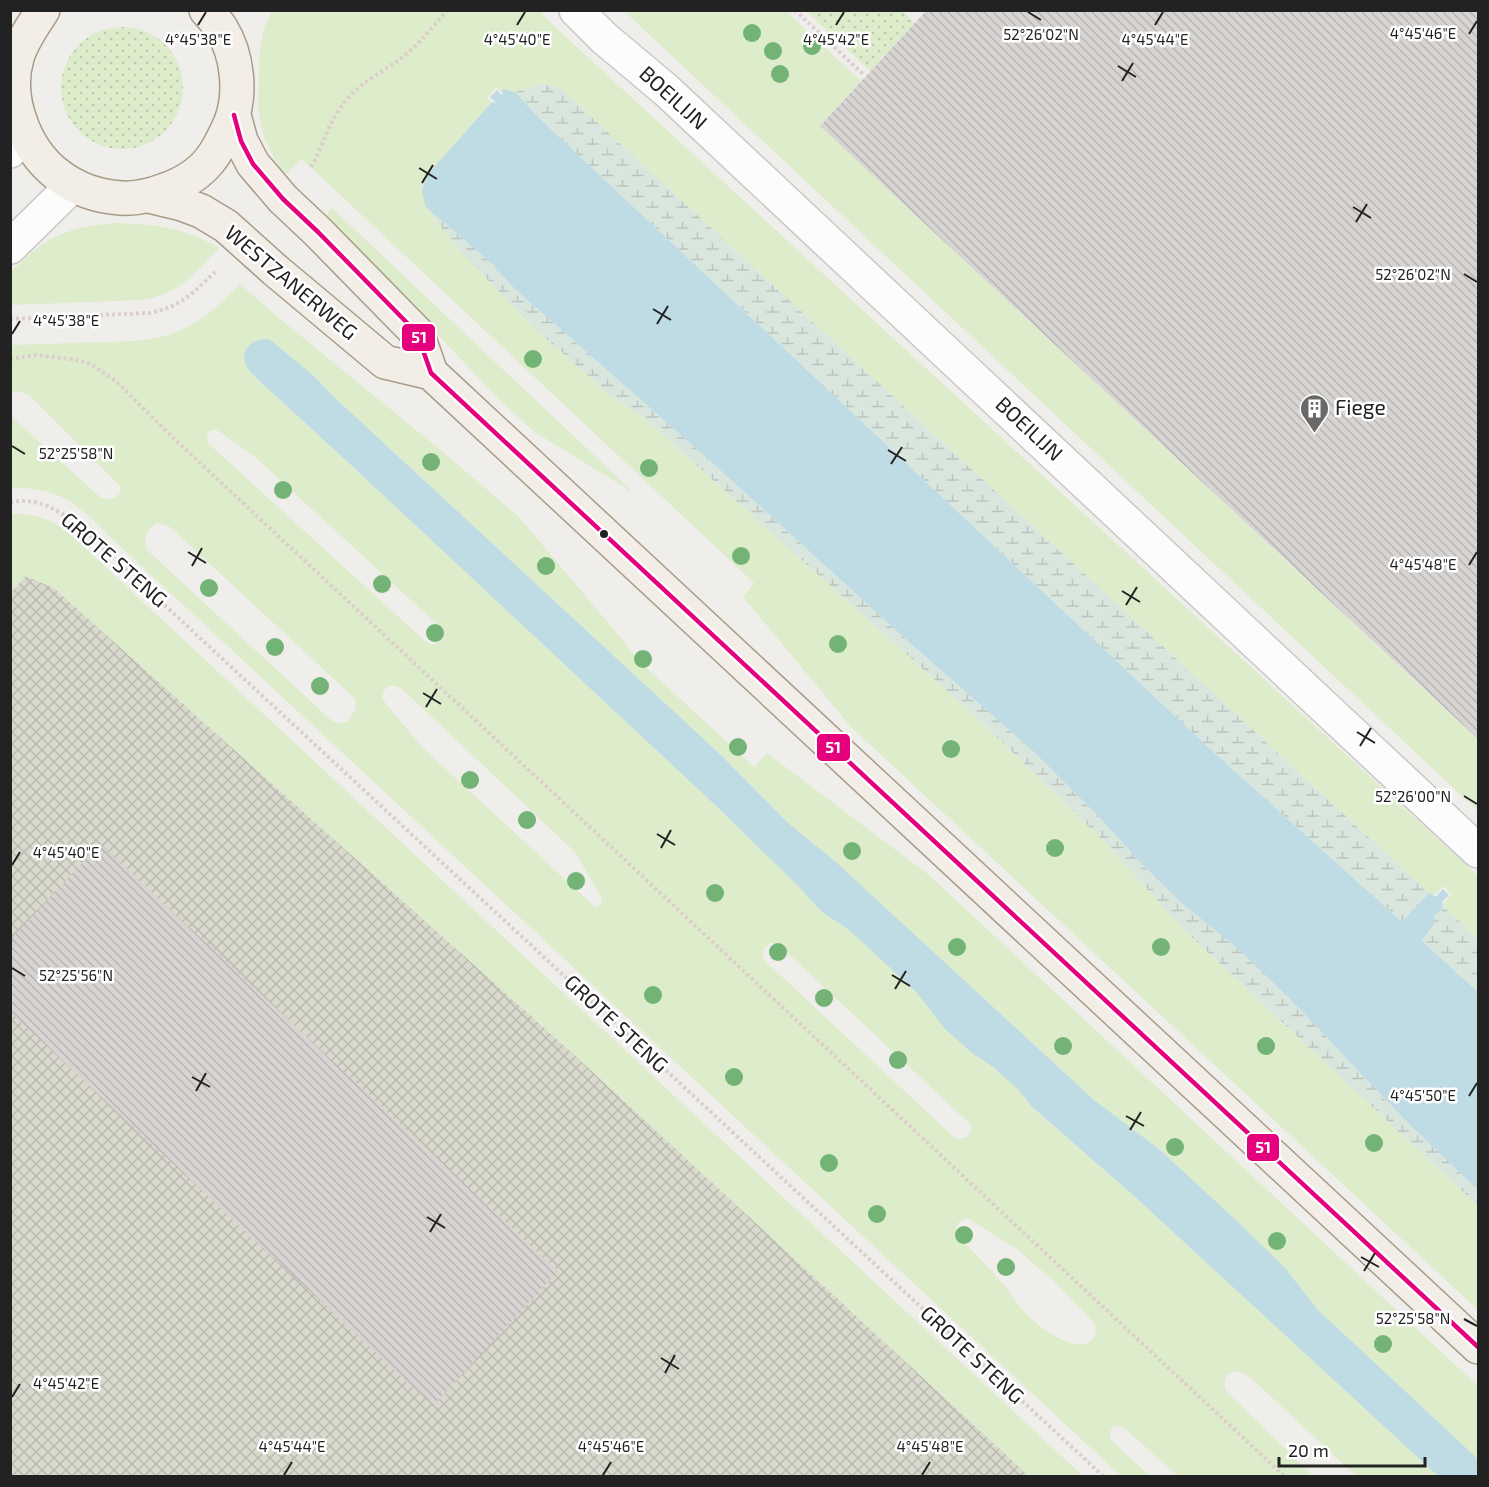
<svg xmlns="http://www.w3.org/2000/svg" width="1489" height="1487" viewBox="0 0 1489 1487" font-family="'Exo 2',sans-serif">
<defs>
<pattern id="construction-cross-hatch" width="8" height="8" patternUnits="userSpaceOnUse" patternTransform="scale(1.5)"><rect width="8" height="8" fill="#d9d9cd"/><path d="M0 0l8 8M0 8l8-8" fill="none" stroke="#babab0"/></pattern>
<pattern id="wetland-marsh" width="20" height="14" patternUnits="userSpaceOnUse" patternTransform="scale(1.5)"><rect width="20" height="14" fill="#d9e6de"/><path d="M1 5h8M5 5V1M11 12h8M15 12V8" fill="none" stroke="#bac5be"/></pattern>
<pattern id="garden-dots" width="8" height="8" patternUnits="userSpaceOnUse" patternTransform="scale(1.5)"><rect width="8" height="8" fill="#ddeccb"/><path d="M2 2h.1M6 6h.1" fill="none" stroke="#bdcaae" stroke-width="1.8" stroke-linecap="round"/></pattern>
<pattern id="building-back-hatch" width="6" height="6" patternUnits="userSpaceOnUse" patternTransform="scale(1.5)"><rect width="6" height="6" fill="#d7d4d2"/><path d="M-1 5l2 2M0 0l6 6M5-1l2 2" fill="none" stroke="#b8b6b4"/></pattern>
</defs>
<rect width="100%" height="100%" fill="#f0eeeb"/>
<!-- construction -->
<path fill="url(#construction-cross-hatch)" d="M26 576 54 588 569 1050 1029 1476H11L10 592Z"/>
<!-- grass -->
<path fill="#ddeccb" fill-rule="evenodd" d="M272 11H539L568 39 1478 876V939L1443 906V904L1452 894 1443 886 1434 895 1436 897 1429 893 560 88 542 84 515 92 503 90 501 91 496 88 487 98 492 102 429 173 446 234 459 250 543 336 610 395 644 418 975 716 1106 843 1184 930 1478 1206V1310L851 727 743 597 754 583 302 159 284 176 265 141 258 109 259 56 264 28Z
M624 11H786L861 81 820 126 1478 740V811Z
M332 208 631 490 630 492 626 488 536 433C501 403 470 369 439 336 401 296 363 256 325 217Z
M116 223C153 224 186 228 219 248 194 274 181 293 143 300L11 305V272C45 237 66 227 116 223Z
M240 284 273 313 443 452 519 517 620 637 637 659 754 767 767 753 929 875 1478 1386V1459L1318 1310 1285 1268 1238 1222 1159 1149 1094 1100 837 863 787 822 722 756 334 397 315 377 263 339C241 343 239 361 253 375L352 466 714 804 797 885 822 912 849 930 916 992 946 1030 972 1053 993 1067 1018 1089 1032 1108 1134 1196 1438 1476H1356L1251 1378C1247 1376 1242 1372 1238 1372 1225 1370 1222 1383 1227 1392L1313 1476H1178L1124 1428C1114 1422 1108 1429 1111 1440L1150 1476H1121L109 536C78 503 58 487 11 488L10 415 101 498C109 499 117 500 121 491L119 485 29 395 17 391 11 392V345L135 341C186 336 205 319 240 284ZM211 430H216L220 432 254 456 439 626C446 635 444 640 433 645L426 642 208 443C206 437 207 434 211 430ZM156 523 166 525 170 527 351 695 355 699 356 709 347 722 338 723 331 720 146 549C144 534 146 533 156 523ZM390 686H396L402 689 575 852 601 897 602 902 599 906 595 907 422 747 386 704 382 697 385 689ZM771 943 778 944 971 1125C972 1136 966 1140 955 1138L763 959C762 950 764 947 771 943ZM967 1218 1019 1251 1058 1285 1094 1323C1096 1329 1097 1336 1092 1340 1073 1356 1032 1322 1021 1308 1016 1302 1012 1295 1007 1289 992 1270 974 1253 957 1235L956 1227 960 1221Z
M11 514C34 513 52 519 70 534L1083 1476H1029L569 1050 54 588 26 576 11 592Z"/>
<!-- wetland -->
<path fill="url(#wetland-marsh)" d="M542 84 560 88 1429 893 1402 922 1209 748 541 120 515 92Z
M425 206 490 262 516 290 708 459 910 643 1033 751 1100 818 1139 861 1180 902 1237 948 1290 999 1407 1122 1478 1190V1206L1184 930 1106 843 975 716 644 418 610 395 535 329 459 250Z
M1443 906 1478 939V992L1422 941 1430 931 1434 918Z"/>
<!-- garden -->
<path fill="url(#garden-dots)" d="M806 11H902L915 23 870 71Z
M61 88a61 61 0 1 1 122 0a61 61 0 1 1-122 0Z"/>
<!-- water -->
<path fill="#bfdbe3" d="M503 89 515 92 541 120 1209 748 1402 922 1429 893 1436 897 1443 889 1449 895 1442 902 1443 904 1442 908 1434 917V924L1422 941 1478 992V1190L1407 1122 1290 999 1237 948 1180 902 1139 861 1100 818 1033 751 910 643 708 459 516 290 490 262 425 206 422 189 429 173 492 102 494 103 495 102 490 97 497 90 502 95 503 93 501 91Z
M263 339H268L273 342 315 377 334 397 722 756 787 822 837 863 1094 1100 1159 1149 1238 1222 1285 1268 1318 1310 1478 1459V1476H1438L1134 1196 1032 1107 1018 1089 993 1067 972 1053 946 1030 916 992 849 930 822 912 797 885 714 804 352 466 253 375C239 361 241 343 263 339Z"/>
<!-- building -->
<path fill="url(#building-back-hatch)" d="M927 10H1479V740L820 126Z
M100 844 558 1271 433 1406 10 1012V940Z"/>
<g fill="none" stroke-linecap="round" stroke-linejoin="round">
<defs>
<path id="minor" d="M576 10 604 38 666 90 1478 851
M10 151 24 134
M10 247 73 185"/>
<path id="primary" d="M43 10C33 26 22 40 17 58 11 78 13 101 20 120 35 166 73 195 121 198 136 199 152 195 165 190 182 184 199 174 210 160 219 149 224 137 230 124 242 95 238 55 221 28 217 22 211 16 206 10
M234 115 241 141 253 164 283 199 318 232 417 333 431 373 1478 1347
M149 196 182 204 201 211 226 226 275 270 385 362 431 373"/>
</defs>
<!-- minor casing -->
<use href="#minor" stroke="#c9c8c7" stroke-width="36"/>
<!-- primary casing -->
<use href="#primary" stroke="#a79c86" stroke-width="36"/>
<!-- path -->
<path stroke="#dccecd" stroke-width="4" stroke-dasharray="3 3" stroke-linecap="butt" d="M795 10 865 76
M311 167C325 143 328 120 348 98 362 82 382 72 399 60 418 46 432 28 447 10
M10 319 149 313C181 307 192 294 215 272
M10 359 35 355 72 359 91 364 117 382 167 432 1284 1476
M10 502C42 496 66 515 88 534L1103 1476"/>
<!-- minor -->
<use href="#minor" stroke="#fdfcfc" stroke-width="33"/>
<!-- primary -->
<use href="#primary" stroke="#f3ede7" stroke-width="33"/>
<defs>
<path id="bus-1" d="M234 115 241 141 253 164 283 199 318 232 417 333 431 373 1478 1347"/>
</defs>
<!-- bus-1 casing -->
<use href="#bus-1" stroke="#fff" stroke-width="9"/>
<!-- bus-1 -->
<use href="#bus-1" stroke="#e5007d" stroke-width="4.5"/>
</g>
<!-- trees -->
<g fill="#73b476">
<circle cx="752" cy="33" r="9"/>
<circle cx="812" cy="46" r="9"/>
<circle cx="773" cy="51" r="9"/>
<circle cx="780" cy="74" r="9"/>
<circle cx="533" cy="359" r="9"/>
<circle cx="431" cy="462" r="9"/>
<circle cx="649" cy="468" r="9"/>
<circle cx="283" cy="490" r="9"/>
<circle cx="741" cy="556" r="9"/>
<circle cx="546" cy="566" r="9"/>
<circle cx="382" cy="584" r="9"/>
<circle cx="209" cy="588" r="9"/>
<circle cx="435" cy="633" r="9"/>
<circle cx="838" cy="644" r="9"/>
<circle cx="275" cy="647" r="9"/>
<circle cx="643" cy="659" r="9"/>
<circle cx="320" cy="686" r="9"/>
<circle cx="738" cy="747" r="9"/>
<circle cx="951" cy="749" r="9"/>
<circle cx="470" cy="780" r="9"/>
<circle cx="527" cy="820" r="9"/>
<circle cx="1055" cy="848" r="9"/>
<circle cx="852" cy="851" r="9"/>
<circle cx="576" cy="881" r="9"/>
<circle cx="715" cy="893" r="9"/>
<circle cx="957" cy="947" r="9"/>
<circle cx="1161" cy="947" r="9"/>
<circle cx="778" cy="952" r="9"/>
<circle cx="653" cy="995" r="9"/>
<circle cx="824" cy="998" r="9"/>
<circle cx="1063" cy="1046" r="9"/>
<circle cx="1266" cy="1046" r="9"/>
<circle cx="898" cy="1060" r="9"/>
<circle cx="734" cy="1077" r="9"/>
<circle cx="1374" cy="1143" r="9"/>
<circle cx="1175" cy="1147" r="9"/>
<circle cx="829" cy="1163" r="9"/>
<circle cx="877" cy="1214" r="9"/>
<circle cx="964" cy="1235" r="9"/>
<circle cx="1277" cy="1241" r="9"/>
<circle cx="1006" cy="1267" r="9"/>
<circle cx="1383" cy="1344" r="9"/>
</g>
<!-- ticks -->
<path fill="none" stroke="#222" stroke-width="2" d="M1028 12 1041 20M198 25 206 12M517 25 525 12M836 25 844 12M1155 25 1163 12M1469 34 1477 21M1118 66 1136 77M1122 81 1133 63M419 168 437 179M422 183 433 165M1353 207 1371 218M1356 222 1367 204M1464 274 1477 282M653 309 671 320M657 324 668 306M12 334 20 321M12 446 25 454M888 450 906 461M891 464 902 447M188 552 206 563M1469 565 1477 552M192 566 202 548M1122 591 1140 602M1126 605 1137 587M423 693 441 704M426 707 437 689M1357 732 1375 743M1360 746 1371 728M1464 796 1477 804M657 834 675 845M661 848 671 830M12 865 20 852M12 968 25 976M892 975 910 986M895 989 906 971M192 1077 210 1087M196 1091 206 1073M1469 1096 1477 1083M1126 1116 1144 1126M1130 1130 1141 1112M427 1217 445 1228M430 1232 441 1214M1361 1257 1379 1267M1364 1271 1375 1253M1464 1319 1477 1326M661 1358 679 1369M665 1373 675 1355M12 1397 20 1384M284 1475 292 1462M603 1475 611 1462M922 1475 930 1462"/>
<!-- icons -->
<defs>
<symbol id="building-pin" viewBox="-11 -11 22 30"><path d="M0 17L-7.5 6A9.5 9.5 0 1 1 7.5 6Z" fill="#6a6968" stroke="#fff"/><path d="M-4-6H4V6H1V3H-1V6H-4ZM-2.5-4.3h1.7v1.8h-1.7ZM.8-4.3h1.7v1.8H.8ZM-2.5-1h1.7V.8h-1.7ZM.8-1h1.7V.8H.8Z" fill="#fff"/></symbol>
</defs>
<g fill-rule="evenodd">
<use href="#building-pin" x="1298" y="392" width="33" height="45"/>
</g>
<!-- markers -->
<circle fill="#222" stroke="#fff" stroke-width="2" cx="604" cy="534" r="5"/>
<g text-anchor="middle" stroke-width="5" stroke-linejoin="round" paint-order="stroke">
<!-- street labels -->
<g font-size="21" fill="#222" stroke="#fff">
<text transform="translate(673 98) rotate(42)" y="7">BOEILIJN</text>
<text transform="translate(291 283) rotate(40)" y="7">WESTZANERWEG</text>
<text transform="translate(1029 429) rotate(43)" y="7">BOEILIJN</text>
<text transform="translate(114 560) rotate(41)" y="7">GROTE STENG</text>
<text transform="translate(616 1024) rotate(43)" y="7">GROTE STENG</text>
<text transform="translate(972 1355) rotate(43)" y="7">GROTE STENG</text>
</g>
<!-- poi labels -->
<g font-size="21" fill="#222" stroke="#fff" text-anchor="start">
<text x="1335" y="415">Fiege</text>
</g>
</g>
<g font-size="15" text-anchor="middle" fill="#222" stroke="#fff" stroke-width="5" stroke-linejoin="round" paint-order="stroke">
<text x="1423" y="39">4°45'46"E</text>
<text x="1041" y="40">52°26'02"N</text>
<text x="198" y="45">4°45'38"E</text>
<text x="517" y="45">4°45'40"E</text>
<text x="836" y="45">4°45'42"E</text>
<text x="1155" y="45">4°45'44"E</text>
<text x="1413" y="280">52°26'02"N</text>
<text x="66" y="326">4°45'38"E</text>
<text x="76" y="459">52°25'58"N</text>
<text x="1423" y="570">4°45'48"E</text>
<text x="1413" y="802">52°26'00"N</text>
<text x="66" y="858">4°45'40"E</text>
<text x="76" y="981">52°25'56"N</text>
<text x="1423" y="1101">4°45'50"E</text>
<text x="1413" y="1324">52°25'58"N</text>
<text x="66" y="1389">4°45'42"E</text>
<text x="292" y="1452">4°45'44"E</text>
<text x="611" y="1452">4°45'46"E</text>
<text x="930" y="1452">4°45'48"E</text>
</g>
<g stroke="#fff" stroke-width="2">
<rect x="401" y="323" width="35" height="29" rx="6" fill="#e5007d"/>
<rect x="816" y="733" width="35" height="29" rx="6" fill="#e5007d"/>
<rect x="1246" y="1133" width="34" height="29" rx="6" fill="#e5007d"/>
</g>
<g font-size="16" text-anchor="middle" font-weight="bold" fill="#fff">
<text x="419" y="343">51</text>
<text x="833" y="753">51</text>
<text x="1263" y="1153">51</text>
</g>
<!-- border -->
<rect width="1489" height="1487" fill="none" stroke="#222222" stroke-width="24"/>
<!-- scale -->
<path d="M1279 1457v9h146v-9" fill="none" stroke="#222222" stroke-width="3"/>
<text x="1288" y="1457" font-size="18" fill="#222222" stroke="#ffffff" stroke-width="4.5" paint-order="stroke">20 m</text>
</svg>
